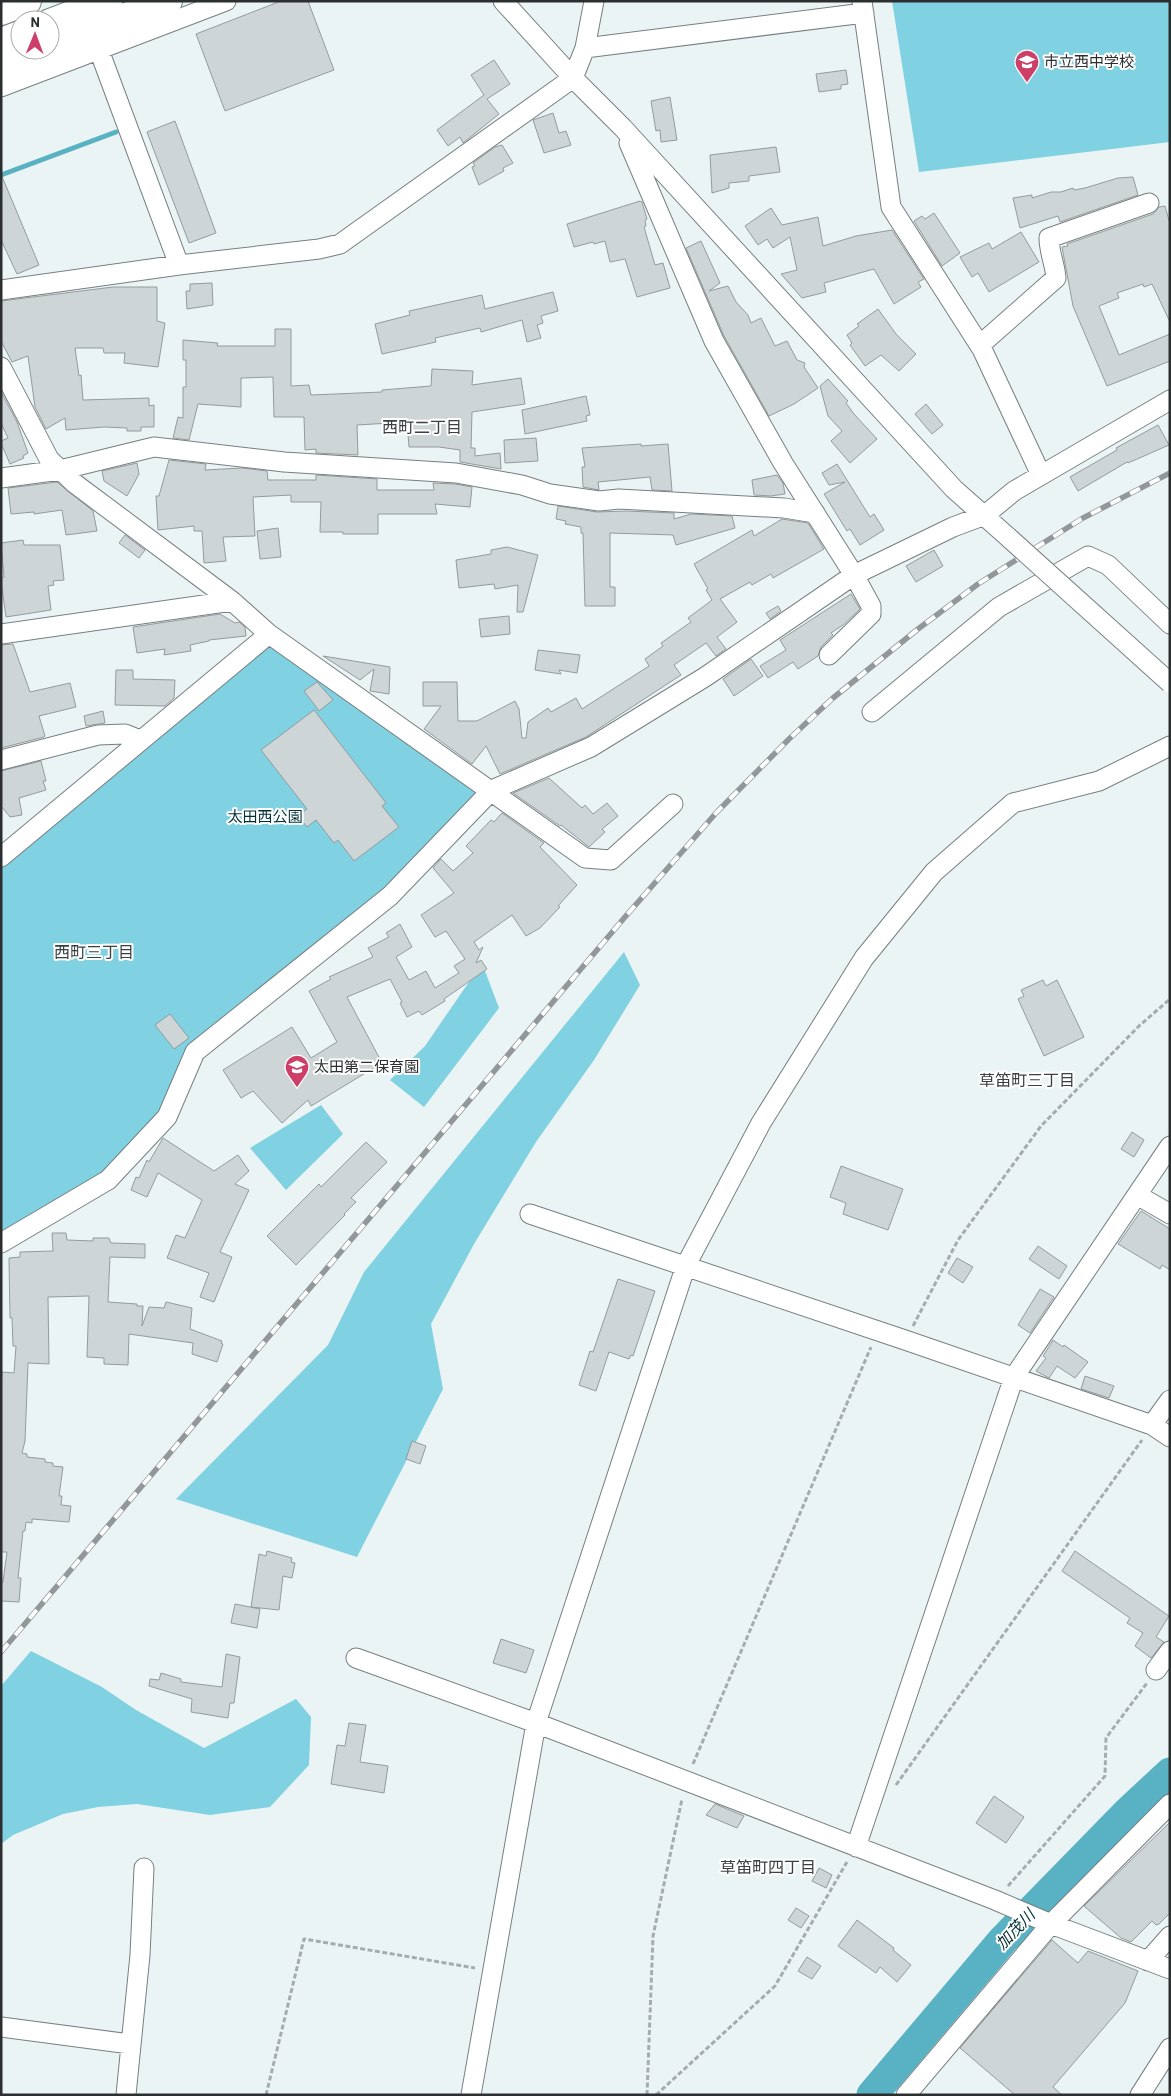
<svg xmlns="http://www.w3.org/2000/svg" width="1171" height="2096" viewBox="0 0 1171 2096" font-family="Barlow,'Noto Sans JP',sans-serif">
<rect width="100%" height="100%" fill="#ebf4f5"/>
<!-- green -->
<path fill="#80d1e1" d="M892 1H1170V142L919 172Z
M269 634 492 790 390 896 195 1052 167 1117 108 1180 1 1243V857Z
M624 952 640 985 594 1060 536 1142 474 1244 431 1324 443 1389 357 1557 176 1499 328 1345 364 1272Z
M482 963 499 1008 424 1107 390 1080 425 1046Z
M321 1105 343 1134 286 1190 250 1148Z
M31 1651 102 1687 136 1710 204 1748 296 1699 311 1717 309 1765 270 1807 210 1815 137 1804 98 1807 63 1814 13 1835 1 1844V1686Z"/>
<g fill="none" stroke-linecap="round" stroke-linejoin="round">
<!-- stream -->
<path stroke="#58b2c3" stroke-width="5" d="M1 175 116 132"/>
<!-- river -->
<path stroke="#58b2c3" stroke-width="31" d="M872 2095 1003 1940 1128 1812 1170 1773"/>
</g>
<!-- building -->
<path fill="#cdd5d7" stroke="#939b9d" d="M281 1H308L334 70 225 111 196 34Z
M494 60 510 84 487 99 499 114 463 143 460 137 448 146 437 130 484 95 471 75Z
M846 70 848 84 841 85V89L819 92 816 74Z
M670 97 677 140 661 142 660 130 656 131 651 101Z
M553 113 559 133 566 131 571 145 544 153 533 120Z
M175 121 216 233 189 243 147 132Z
M502 145 513 163 503 168 504 171 479 185 472 167 475 166 473 163 495 147Z
M776 147 780 172 749 176V181L729 183V188L712 193 710 155Z
M1 174 39 265 17 274 1 240Z
M1133 177 1138 195 1060 222 1058 216 1020 228 1013 198 1032 195V198L1051 192H1061L1073 188 1074 190 1085 188 1118 178Z
M640 201 642 202 647 219 645 220 646 226 644 227 655 265 663 263 670 288 637 297 625 259 610 262 605 241 594 244 593 242 574 247 567 224Z
M1165 206 1170 224V322L1152 284 1144 287 1143 284 1117 293 1119 298 1099 306 1119 355 1170 334V361L1107 386 1073 306 1062 247 1068 246 1067 244 1153 214 1159 207Z
M771 208 782 225 818 217 823 246 856 236 892 230 924 279 918 282 921 287 894 304 874 269 824 283 826 292 802 298 781 274 797 270 790 237 773 248 767 239 758 245 745 226Z
M934 213 960 253 942 266 914 221 922 216 925 219Z
M1021 232 1039 262 989 292 978 273 972 277 960 257 989 243 992 249Z
M701 241 720 283 709 291 728 286 736 302 748 315 751 323 761 318 775 346 787 341 797 360 805 363 804 367 818 388 794 404 769 416 724 336 686 248Z
M212 283 213 305 187 309 186 291H190V284Z
M113 287H157V321L165 323 158 367 124 363 125 353H104L103 348H75L79 376 81 375 83 400 149 398V406L154 405V427H141V431H127V428L104 427 66 430 65 418 46 429 35 407 28 356 12 362 1 341V301Z
M553 292 558 311 541 316 543 323 537 325 541 338 527 342 522 320 481 332 480 328 435 338 436 342 382 354 375 324 410 315 409 311 482 295 485 309Z
M878 309 896 334 916 354 899 371 881 355 865 366 850 345 852 343 847 335 859 326 857 324Z
M275 329H291V386L309 385 311 395 382 392V390L431 386 432 369 473 371 472 385 521 378 525 404 472 412 471 448H475V456L500 453 501 469 460 462V450L439 447H409L407 422 357 425 358 455 316 453V449L305 450 304 417H274L273 377 241 378V407L198 404 189 440 173 438 178 417 183 418V387H186V360H183V340L218 343 217 346H275Z
M828 379 848 401 846 403 854 414 877 439 850 463 831 441 842 431 828 416 820 386Z
M1 392 17 422 28 453 23 456 24 458 10 464 1 443V441L8 438 1 423Z
M586 396 590 415 586 416 587 421 525 434 522 410Z
M926 404 943 425 932 434 915 414Z
M1158 425 1169 445 1128 463 1127 462 1078 491 1070 477 1117 450 1116 448Z
M536 438 538 461 505 463 504 440Z
M641 444V446L668 444 672 491 652 490 650 477 598 482 599 490 583 487 582 467H585L582 448Z
M169 460 206 464 205 470 242 468 267 471 268 480H316V475L377 479V490H434L433 483 455 484 472 487 470 507 435 504 437 514H378V534H343V532H320L321 502H291V495L253 497 255 536 223 537 226 561 204 563 202 531H194V526L158 530 156 496H159Z
M137 463 139 474 127 496 104 481 102 471Z
M837 464 870 517 874 514 884 530 860 545 850 529 847 531 824 494 845 482 829 485 822 473Z
M777 475 783 483 785 494 771 496 754 495 752 480Z
M57 482 93 511 97 531 66 535 62 510 34 514V512L11 514 8 488Z
M558 506 597 512 626 511 674 513V519L691 514 732 516 735 528 676 545 673 535 610 533V587H615V606H585L583 533H581V527L565 524 566 521 556 519Z
M782 519 808 523 824 549 773 578 771 574 752 585 750 582 720 599 737 622 717 637 726 649 716 656 706 643 674 665 681 675 586 737 500 774 486 746 472 764 424 729 441 706H423V682H457L458 721H477L515 701 519 709 522 738H526L528 722 548 708 551 712 576 698 582 709 649 666 645 659 663 646 661 643 691 622 688 618 712 600 706 590 708 589 694 564 752 530 754 536Z
M278 528 281 557 260 559 257 531Z
M125 535 145 550 139 558 119 543Z
M23 540 24 545H60L64 580 53 581 54 585 48 586 51 610 6 617 1 581V578L4 577 1 543Z
M507 547 538 555 523 612H517L518 585 495 589 494 584 459 588 456 560 491 554V550Z
M934 550 943 566 916 582 906 566Z
M851 594 860 609 843 625 831 633 833 635 821 647 818 656 798 669 793 662 768 678 760 666 786 650 780 640Z
M778 606 781 611 770 619 766 613Z
M220 614 235 623 239 622 245 627 246 636 209 640V641L190 645 191 651 164 655 165 649 137 653 133 627Z
M509 616 510 634 481 637 479 619Z
M13 644 30 692 70 683 76 707 39 716 45 736 44 737 1 748V645Z
M538 650 580 655 577 673 559 670 561 674 535 670Z
M323 656 390 667 389 694 370 691 374 669 360 680Z
M751 659 763 676 734 696 723 679Z
M116 670H133V679L175 680 174 698 165 706 115 705Z
M317 682 333 700 319 711 304 691Z
M314 710 386 803 382 806 399 827 354 861 338 840 334 843 316 820 307 827 298 816 307 809 261 750Z
M103 711 105 723 86 726 84 716Z
M41 761 46 781H43L46 790 19 798 22 815 10 817 1 806V771Z
M549 778 582 808 585 805 593 814 607 803 618 816 602 829 605 832 589 847 561 825 560 826 513 793Z
M502 813 544 843 540 847 577 885 558 906 560 907 540 928 526 936 512 915 474 942 479 950 483 947 476 963 481 960 487 969 444 999 445 1001 422 1015 419 1011 407 1017 400 1003 402 1002 390 979 347 997 382 1063 311 1106 308 1100 282 1123 253 1091 241 1098 223 1070 292 1027 311 1058 337 1042 309 991 331 979 329 977 373 957 368 948 389 937 386 933 400 924 412 947 396 957 409 980 426 971 435 988 459 973 454 966 465 959 446 931 435 937 421 915 454 893 433 868 441 859 453 871 473 853 466 846 491 820 494 822Z
M1043 980 1046 986 1057 980 1084 1037 1044 1056 1018 999 1024 996 1021 990Z
M170 1014 189 1038 174 1049 155 1025Z
M1132 1132 1144 1140 1134 1157 1121 1149Z
M163 1138 214 1171 238 1155 249 1171 235 1184 249 1190 220 1252 232 1257 214 1302 200 1297 209 1273 167 1258 176 1235 185 1238 202 1200 158 1173 147 1197 131 1190 136 1177 139 1178 147 1160 149 1162Z
M366 1142 387 1162 351 1198 356 1202 344 1214 345 1215 296 1265 267 1236 319 1184 321 1187Z
M841 1166 903 1189 888 1230 843 1214 846 1203 830 1197Z
M1141 1211 1170 1229V1270L1162 1265 1160 1269 1118 1244Z
M52 1233H66L67 1240 93 1241V1238H109L111 1243 145 1244V1258L110 1257 108 1302 137 1304V1306H143L142 1326 149 1307 164 1308 166 1302 192 1308 190 1329 222 1341 221 1343 223 1344 217 1362 192 1354 193 1343 129 1334 128 1365 104 1364V1358L87 1357 89 1296 48 1297 49 1364 28 1363 25 1441 22 1453 27 1454V1457L45 1459V1462L53 1463V1466L63 1467 59 1496H62L61 1505 71 1506 69 1522 32 1519V1523L26 1522 25 1531H23L18 1578H21L19 1602 1 1601V1582H3L7 1552H1V1387L2 1372 14 1373 16 1346H13L12 1318H10L9 1258 20 1257V1252L53 1251Z
M1038 1246 1067 1266 1059 1279 1029 1259Z
M957 1258 973 1267 963 1283 948 1273Z
M618 1279 655 1291 633 1356 631 1355 629 1359 609 1352 596 1391 579 1385 590 1351 593 1352Z
M1040 1289 1054 1297 1030 1333 1018 1325Z
M1053 1340 1063 1347 1064 1345 1088 1362 1075 1378 1057 1366 1049 1378 1036 1371 1046 1358 1043 1356Z
M1085 1376 1114 1386 1109 1398 1081 1389Z
M412 1441 426 1446 420 1464 406 1459Z
M267 1551 292 1558 291 1562 295 1563 292 1578 283 1576 279 1610 251 1607 259 1554 266 1556Z
M1075 1551 1169 1616 1156 1637 1164 1642 1151 1658 1135 1646 1143 1633 1127 1623 1130 1618 1062 1571Z
M235 1604 260 1609 257 1628 231 1623Z
M501 1639 534 1650 526 1673 493 1663Z
M226 1654 240 1657 234 1703H230L228 1718 191 1712 192 1699 149 1686 150 1679 159 1680 161 1673 181 1679V1682L222 1687Z
M349 1723 366 1725 360 1762 388 1766 384 1793 331 1784 337 1745 345 1746Z
M994 1796 1024 1817 1006 1843 976 1823Z
M715 1804 744 1816 737 1828 706 1815Z
M1170 1822V1913L1159 1924 1156 1925 1152 1921 1131 1942 1121 1938 1084 1906Z
M819 1868 832 1875 826 1888 812 1881Z
M796 1908 809 1916 801 1928 788 1920Z
M857 1920 894 1948 893 1950 911 1965 897 1982 880 1967 876 1973 838 1946Z
M1052 1940 1078 1963 1088 1951 1138 1971 1125 2003 1053 2087 1062 2095H1015L960 2048Z
M807 1957 821 1966 812 1979 798 1971Z"/>
<g fill="none" stroke-linecap="round" stroke-linejoin="round">
<defs>
<path id="minor" d="M503 1 573 78 623 128 954 489 1008 537
M862 1 891 207 982 349 1041 475
M585 48 864 13
M99 50 179 265
M1 87 226 1
M629 143 714 341 783 463 854 575 871 606V614L829 655
M1 290 179 265 319 249 340 244 573 78 585 48 594 1
M980 345 1056 278C1055 264 1049 252 1049 238L1149 203
M1 367 49 459 74 483 232 601 269 634 585 858 611 860 673 804
M1 478 60 470 154 447 284 462 456 473 522 485 550 494 599 501 619 499 784 508 815 513
M1 634 232 601
M872 712 999 607 1088 556 1108 565 1170 624
M1 760 98 735 125 734 140 740
M1 857 269 634
M1137 1195 1170 1214
M530 1214 905 1340 1152 1425 1170 1437
M1 1243 108 1180 167 1117 195 1052 390 896 492 790 591 747 705 677 854 575 953 527 985 515 1014 491 1170 400
M1152 1425 1170 1400
M356 1658 536 1723 995 1900 1051 1924 1170 1969
M1156 1670 1170 1651
M856 1847 1014 1377 1170 1146
M1148 1961 1170 1936
M1 2027 130 2044
M126 2095 140 1955 144 1868
M471 2095 536 1723 686 1265 761 1123 864 958 934 872 1013 803 1099 781 1170 746
M906 2095 1051 1924 1170 1804
M1140 2095 1170 2048"/>
<path id="highway" d="M1 11 27 1
M50 23 108 1
M1 42 20 35
M50 46 168 1
M1 64 39 50"/>
</defs>
<!-- minor casing -->
<use href="#minor" stroke="#777f80" stroke-width="21"/>
<!-- highway casing -->
<use href="#highway" stroke="#777f80" stroke-width="30"/>
<!-- path -->
<path stroke="#a6acad" stroke-width="3" stroke-dasharray="5 2.5" stroke-linecap="butt" d="M913 1326 958 1240 1041 1126 1139 1026 1170 999
M693 1764 871 1347
M896 1785 1142 1440
M1008 1886 1105 1776 1106 1738 1147 1683
M266 2095 304 1939 475 1968
M647 2095 653 1936 682 1799
M656 2095 775 1986 847 1862"/>
<!-- minor -->
<use href="#minor" stroke="#fff" stroke-width="19"/>
<!-- highway -->
<use href="#highway" stroke="#fff" stroke-width="28"/>
<defs>
<path id="rail" d="M1 1652 625 917 716 813 789 739 833 698 918 629 978 584 1083 518 1170 473"/>
</defs>
<!-- rail casing -->
<use href="#rail" stroke="#929899" stroke-width="5.5"/>
<!-- rail -->
<use href="#rail" stroke="#fff" stroke-width="4" stroke-dasharray="11" stroke-linecap="butt"/>
<defs>
<path id="minor-bridge" d="M1008 537 1170 683"/>
</defs>
<!-- minor-bridge casing -->
<use href="#minor-bridge" stroke="#777f80" stroke-width="21" stroke-linecap="butt"/>
<!-- minor-bridge -->
<use href="#minor-bridge" stroke="#fff" stroke-width="19"/>
</g>
<!-- icons -->
<defs>
<symbol id="school-pin" viewBox="-11 -11 22 30"><path d="M0 17L-7.5 6A9.5 9.5 0 1 1 7.5 6Z" fill="#cd3f68" stroke="#fff"/><path d="M0-5L7-2L0 1L-7-2ZM-4 1L0 2.5L4 1V4Q0 6-4 4Z" fill="#fff"/></symbol>
</defs>
<g fill-rule="evenodd">
<use href="#school-pin" x="1013" y="48" width="28" height="38"/>
<use href="#school-pin" x="283" y="1053" width="28" height="38"/>
</g>
<g text-anchor="middle" stroke-width="4" stroke-linejoin="round" paint-order="stroke">
<!-- poi labels -->
<g font-size="15" fill="#2c2f30" stroke="#fff" text-anchor="start">
<text x="1044" y="67">市立西中学校</text>
<text x="314" y="1072">太田第二保育園</text>
</g>
<!-- park labels -->
<g font-size="15" fill="#033037" stroke="#fff">
<text x="265" y="822">太田西公園</text>
</g>
<!-- neighbourhood labels -->
<g font-size="16" fill="#3a4143" stroke="#fff">
<text x="422" y="433">西町二丁目</text>
<text x="94" y="958">西町三丁目</text>
<text x="1027" y="1086">草笛町三丁目</text>
<text x="768" y="1873">草笛町四丁目</text>
</g>
<!-- water labels -->
<g font-size="16" font-style="italic" fill="#023037" stroke="#fff">
<text transform="translate(1015 1929) rotate(-46)" y="6">加茂川</text>
</g>
</g>
<!-- border -->
<rect width="1171" height="2096" fill="none" stroke="#2c2f30" stroke-width="5"/>
<!-- north arrow -->
<g transform="translate(35 35) rotate(1)"><circle r="24" fill="#ffffff" stroke="#abacac"/>
<path d="M0-4L9 19L0 12L-9 19Z" fill="#cd3f68"/>
<text y="-8" font-size="14" font-weight="bold" text-anchor="middle" fill="#2c2f30">N</text>
</g>
</svg>
